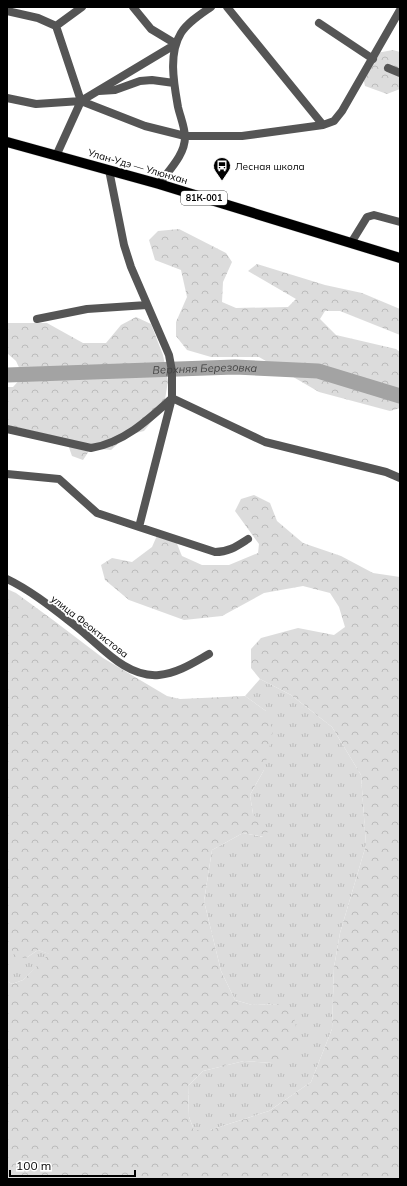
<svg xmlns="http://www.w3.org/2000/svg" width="407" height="1186" viewBox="0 0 407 1186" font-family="Mulish,sans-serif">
<defs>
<pattern id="grass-tufts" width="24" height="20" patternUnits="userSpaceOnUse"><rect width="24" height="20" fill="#dcdcdc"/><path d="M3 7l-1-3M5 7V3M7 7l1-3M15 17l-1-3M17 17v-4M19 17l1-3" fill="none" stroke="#bbb"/></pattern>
<pattern id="forest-crowns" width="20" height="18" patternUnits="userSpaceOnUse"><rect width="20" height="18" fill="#dcdcdc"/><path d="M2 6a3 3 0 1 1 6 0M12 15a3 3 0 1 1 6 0" fill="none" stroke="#bbb"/></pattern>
</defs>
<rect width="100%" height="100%" fill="#fff"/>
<!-- grass -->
<path fill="url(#grass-tufts)" d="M260 679 291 695 332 727 361 775 366 845 340 933 334 967 332 1029 311 1082 269 1111 210 1130H194L189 1117 188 1086 203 1071 244 1061 272 1063 279 1004 252 1005 235 1000 221 971 204 901 212 850 243 833 263 837 253 814 250 795 264 770 266 711 245 696Z
M7 914 9 916 8 944 26 958 38 950 50 954 23 980 12 984 7 981Z"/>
<!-- forest -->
<path fill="url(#forest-crowns)" d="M393 50 400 52V89L387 94 365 86 362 73 371 54Z
M179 229 226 253 232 262 223 282 222 302 236 308 288 307 296 299 248 271 257 264 325 285 362 293 400 309V335L340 311H325L320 319 336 335 396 349 400 352V408L390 411 319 392 259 357H211L187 350 176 336V322L187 297 181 270 155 260 149 240 158 231Z
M136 317 151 324 163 355 168 381 164 406 144 431 127 435 111 450 91 448 83 460 72 456 66 439 7 425V387H13L23 376 16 361 7 353V323H47L83 343H106L121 325Z
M254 495 270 503 277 521 303 543 341 556 373 573 400 577V1179H7V981L12 984 23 980 49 954 38 950 26 958 16 957 8 944 7 589 16 593 53 620 103 658 167 696 180 699 245 696 266 711 273 731 264 770 250 795 253 814 269 830 264 837 243 833 212 850 204 901 221 971 235 1000 252 1005 279 1004 294 1017 299 1043 290 1055 272 1063 244 1061 203 1071 188 1086 189 1117 194 1130H210L269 1111 311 1082 332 1029 334 967 340 933 366 845 361 775 332 727 291 695 260 679 251 668V649L261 638 298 628 334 635 345 627 339 607 330 593 303 586 264 593 222 616 184 620 129 600 105 580 101 565 112 558 132 562 152 547 159 531C176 533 176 542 182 556L202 565H229L258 553 259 544 235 511 241 499Z"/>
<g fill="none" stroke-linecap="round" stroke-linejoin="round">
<!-- river -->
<path stroke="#a3a3a3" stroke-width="15" id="s1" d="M7 375 235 367 318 371 400 396"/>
<defs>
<path id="primary" d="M7 142 159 184 400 258"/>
</defs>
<!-- primary casing -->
<use href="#primary" stroke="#dbdbdb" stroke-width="11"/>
<!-- minor -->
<path stroke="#555" stroke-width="8" d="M133 7 151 29 176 44
M227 7 323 125
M7 11 38 18 56 26
M319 23 373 59
M388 68 400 73
M99 91 115 90 140 81 152 80 174 83
M7 98 36 104 81 101 145 126 185 136H242L323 125 334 121 342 111 400 10
M81 101 56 26 82 7
M56 156 81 101 176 44
M109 170 124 245 131 267 169 355 172 371V398L265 442 386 472 400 478
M159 184C169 170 185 155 185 137 185 128 180 116 178 107 174 84 168 54 181 33 188 22 201 14 211 7
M351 243 367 217 374 215 400 222
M37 319 87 309 147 305
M7 429 91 448C123 443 148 420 171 399
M7 474 59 479 97 513 139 527 172 398
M139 527 215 552C229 552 237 546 248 539
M7 579C32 591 55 610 77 627 101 646 126 678 159 675 178 673 193 663 209 654"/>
<!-- primary -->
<use href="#primary" stroke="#000" stroke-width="10"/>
</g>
<!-- icons -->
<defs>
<symbol id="bus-pin" viewBox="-11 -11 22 30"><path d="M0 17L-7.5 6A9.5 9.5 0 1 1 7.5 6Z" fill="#000" stroke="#fff"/><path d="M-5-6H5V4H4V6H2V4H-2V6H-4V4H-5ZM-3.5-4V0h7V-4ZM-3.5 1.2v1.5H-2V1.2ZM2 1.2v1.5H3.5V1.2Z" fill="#fff"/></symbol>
</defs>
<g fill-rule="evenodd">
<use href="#bus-pin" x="212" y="156" width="20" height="27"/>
</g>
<g text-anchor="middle" stroke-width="3.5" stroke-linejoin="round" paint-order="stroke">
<!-- shield labels -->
<rect fill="#fff" stroke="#4c4c4c" stroke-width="1" x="181" y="191" width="46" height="14" rx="3"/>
<g font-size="9" font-weight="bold" fill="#000">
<text x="204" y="201">81К-001</text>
</g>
<!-- street labels -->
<g font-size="10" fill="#000" stroke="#fff">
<text transform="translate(138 166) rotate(16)" y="4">Улан-Удэ — Улюнхан</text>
<text transform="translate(90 626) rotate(38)" y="4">улица Феоктистова</text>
</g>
<!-- poi labels -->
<g font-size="10" fill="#000" stroke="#fff" text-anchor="start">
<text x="235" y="170">Лесная школа</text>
</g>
<!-- water labels -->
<g font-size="11" font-style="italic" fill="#444" stroke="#fff">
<text dy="4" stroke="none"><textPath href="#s1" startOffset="198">Верхняя Березовка</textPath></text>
</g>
</g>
<!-- border -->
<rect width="407" height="1186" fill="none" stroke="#000000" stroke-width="16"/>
<!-- scale -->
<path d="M10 1170v6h125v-6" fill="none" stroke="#000000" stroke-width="2"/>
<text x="16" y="1170" font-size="12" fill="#000000" stroke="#ffffff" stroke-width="3" paint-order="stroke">100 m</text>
</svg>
